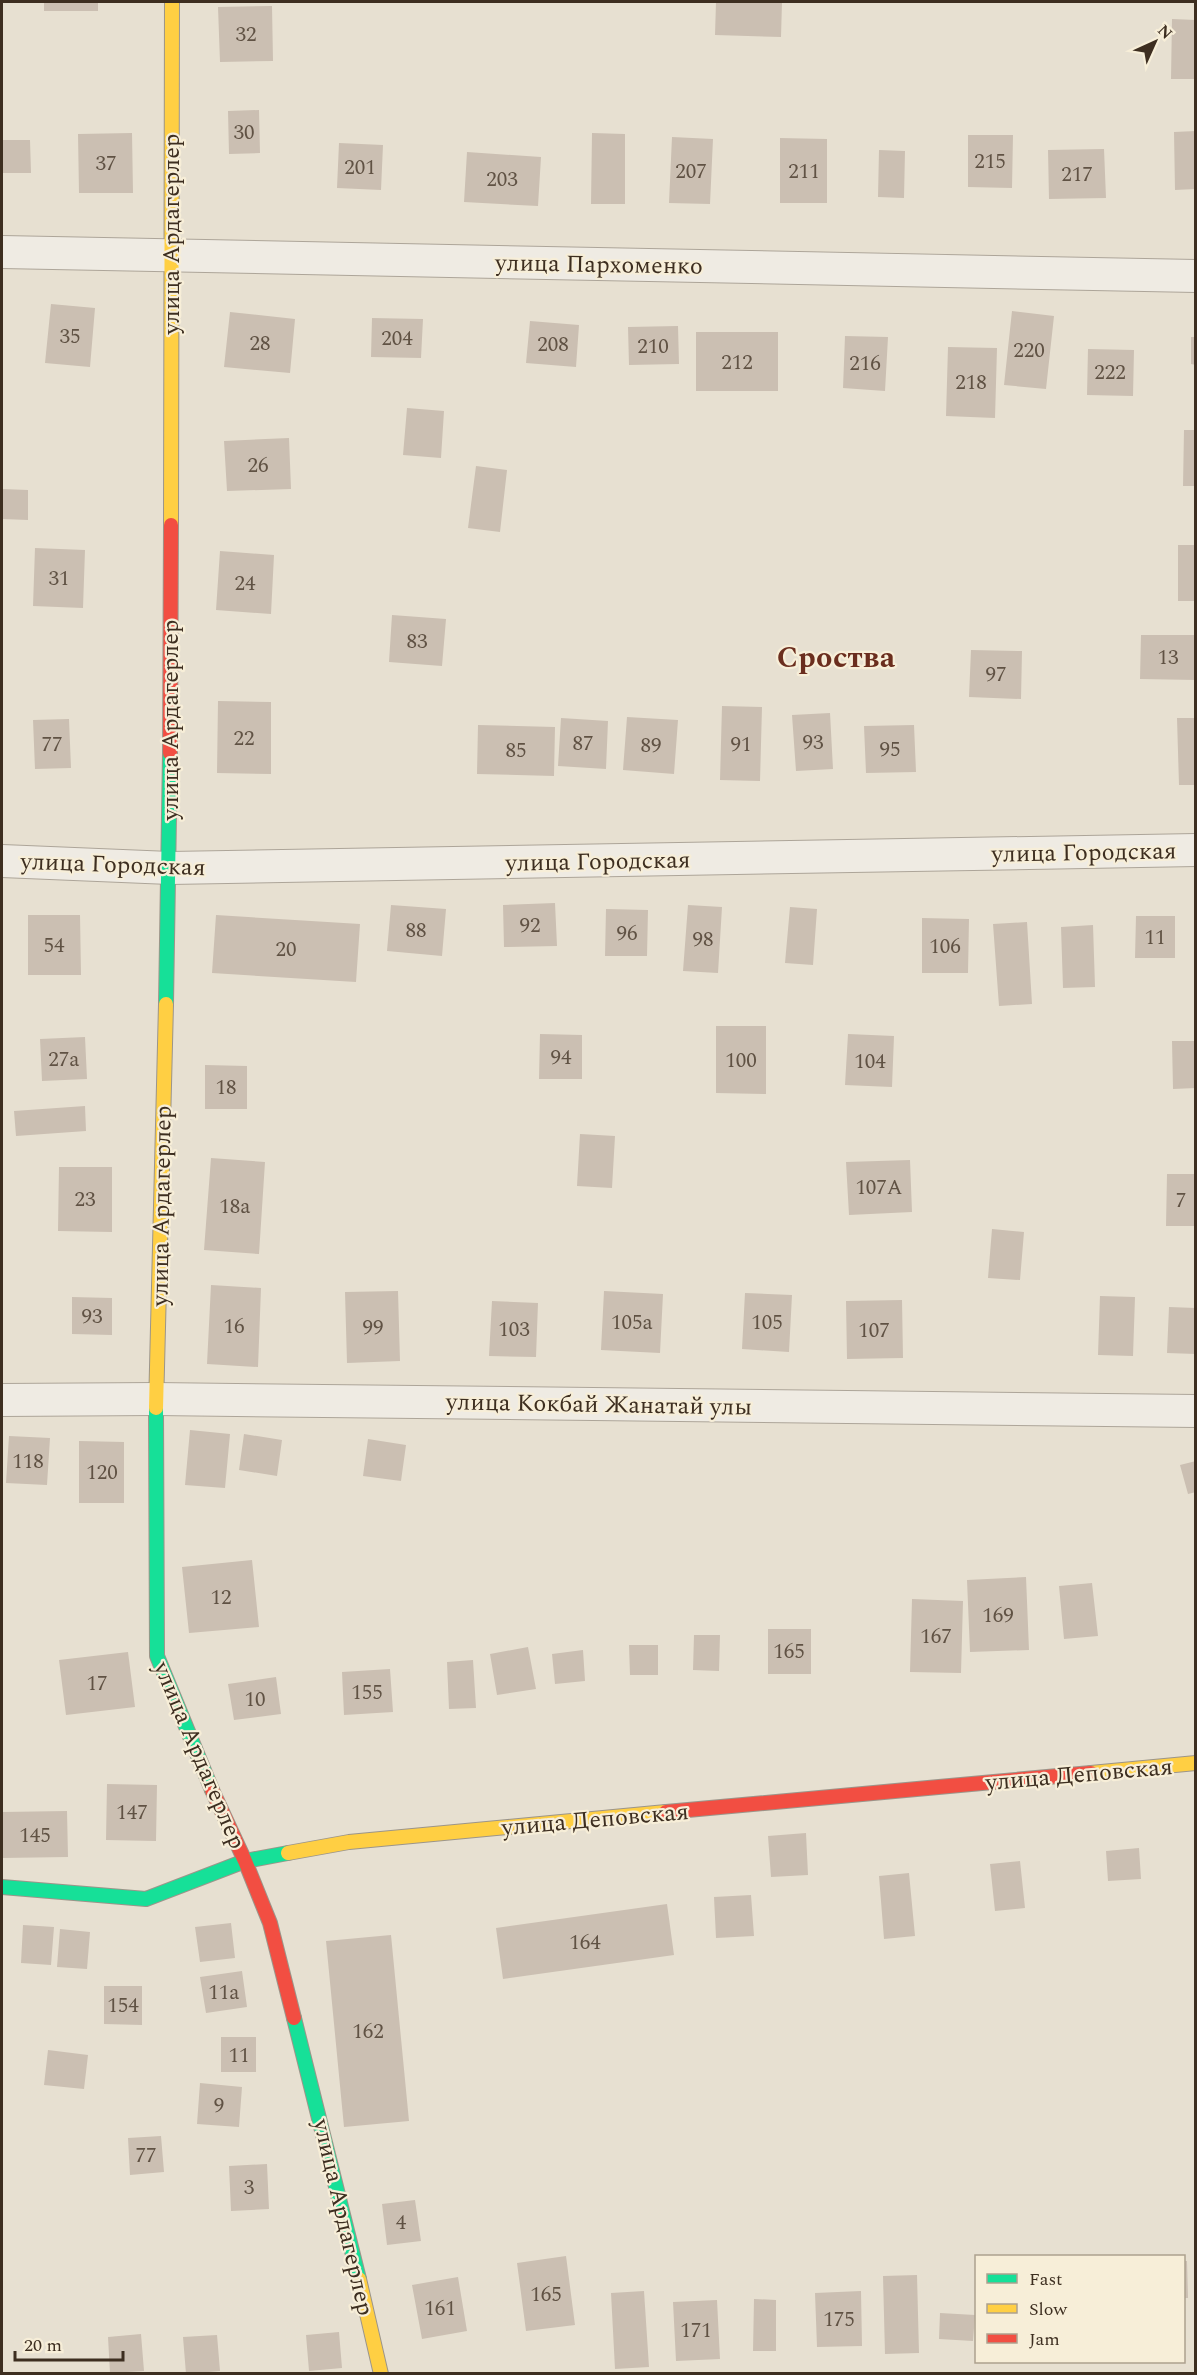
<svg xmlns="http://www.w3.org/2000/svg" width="1197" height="2375" viewBox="0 0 1197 2375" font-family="Spectral,serif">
<rect width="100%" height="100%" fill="#e7e0d1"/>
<!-- building -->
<path fill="#cbbfb2" d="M44 2H98V11H44Z
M716 2H782L781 37 715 35Z
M272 6 273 61 220 62 218 7Z
M1172 19 1196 20V79H1171Z
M259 110 260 153 229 154 228 111Z
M1196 131V189L1175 190 1174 132Z
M132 133 133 193H79L78 134Z
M592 133 625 134V204H591Z
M968 135H1013L1012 188 968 187Z
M672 137 713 139 710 204 669 203Z
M780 138 827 139V203H780Z
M2 140H30L31 173H2Z
M339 143 383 145 381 190 337 188Z
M1104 149 1106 198 1049 199 1048 150Z
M879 150 905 151 904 198 878 197Z
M467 152 541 157 538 206 464 202Z
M51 304 95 308 90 367 45 363Z
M1012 311 1054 316 1046 389 1004 385Z
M230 312 295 319 290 373 224 367Z
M372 318 423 319 421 358 371 357Z
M530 321 579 325 576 367 526 363Z
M678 326 679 364 629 365 628 327Z
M696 332H778V391H696Z
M845 336 888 337 885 391 843 388Z
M1191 337H1196V365L1191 364Z
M948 347 997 348 995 418 946 416Z
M1088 349 1134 350 1133 396 1087 395Z
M407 408 444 411 441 458 403 455Z
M1184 430H1196V486H1183Z
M289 438 291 489 227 491 224 441Z
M476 466 507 470 500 532 468 528Z
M2 489 28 490V520L2 519Z
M1178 545H1196V601H1178Z
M35 548 85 550 83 608 33 606Z
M220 551 274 555 271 614 216 610Z
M392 615 446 619 442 666 389 662Z
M1141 635H1196V680L1140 679Z
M971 650 1022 651 1021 699 969 697Z
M218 701 271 702V774L217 773Z
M722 706 762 707 760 781 720 780Z
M830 713 833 769 796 771 792 715Z
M627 717 678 720 674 774 623 770Z
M561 718 608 721 606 769 558 766Z
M1177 718H1196V785H1179Z
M69 719 71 768 35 769 33 720Z
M478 725 555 727 554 776 477 774Z
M914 725 916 772 866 773 864 726Z
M555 903 557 946 504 947 503 905Z
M391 905 446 909 442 956 387 951Z
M688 905 722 907 718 973 683 971Z
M790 907 817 909 813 965 785 963Z
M606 909 648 910 647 956H605Z
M28 915H80L81 975H28Z
M216 915 360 924 356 982 212 973Z
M1136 916H1175V958H1135Z
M922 918 969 919 968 973H922Z
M1027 922 1032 1004 999 1006 993 924Z
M1093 925 1095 987 1063 988 1061 927Z
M716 1026H766V1094L716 1093Z
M540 1034 582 1035V1079H539Z
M848 1034 894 1036 892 1087 845 1085Z
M85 1037 87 1079 42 1081 40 1039Z
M1172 1041H1196V1088L1173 1089Z
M205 1065 247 1066V1109H205Z
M85 1106 86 1131 16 1136 14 1111Z
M580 1134 615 1136 612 1188 577 1186Z
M211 1158 265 1162 259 1254 204 1250Z
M910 1160 912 1212 849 1215 846 1162Z
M59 1167H112V1232L58 1231Z
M1167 1174H1196V1226H1166Z
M992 1229 1024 1232 1020 1280 988 1278Z
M211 1285 261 1288 258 1367 207 1364Z
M398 1291 400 1361 347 1363 345 1292Z
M604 1291 663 1294 660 1353 601 1350Z
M745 1293 792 1295 789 1352 742 1349Z
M1100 1296 1135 1297 1133 1356 1098 1355Z
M72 1297 112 1298V1335L72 1334Z
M902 1300 903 1358 847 1359 846 1301Z
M492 1301 538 1303 536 1357 489 1356Z
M1169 1307 1196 1308V1354L1167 1353Z
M190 1430 230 1434 225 1488 185 1485Z
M244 1434 282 1440 277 1476 239 1470Z
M9 1436 50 1438 47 1485 6 1483Z
M368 1439 406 1445 401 1481 363 1476Z
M79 1441 124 1442V1503H79Z
M1196 1461V1492L1188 1494 1180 1465Z
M252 1560 259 1627 189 1633 182 1567Z
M1026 1577 1029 1650 970 1652 967 1580Z
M1092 1583 1098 1636 1064 1639 1059 1586Z
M912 1599 963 1601 961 1673 910 1672Z
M768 1629H811V1674H768Z
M694 1635H720L719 1671 693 1670Z
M629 1645H658V1675H630Z
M528 1647 536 1689 497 1695 490 1654Z
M583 1650 585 1681 555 1684 552 1654Z
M128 1652 135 1707 66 1715 59 1660Z
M473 1660 476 1708 449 1709 447 1662Z
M390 1669 393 1712 344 1715 342 1672Z
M276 1677 281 1714 234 1720 228 1684Z
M107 1784 157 1785 156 1841 106 1840Z
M67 1811 68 1857 2 1858V1812Z
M806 1833 808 1875 771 1877 768 1836Z
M1139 1848 1141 1879 1108 1881 1106 1851Z
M1020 1861 1025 1908 995 1911 990 1864Z
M909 1873 915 1936 884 1939 879 1876Z
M751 1895 754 1936 716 1938 714 1897Z
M667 1904 674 1955 503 1979 496 1928Z
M231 1923 235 1958 200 1962 195 1927Z
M23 1925 54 1927 51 1965 21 1963Z
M60 1929 90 1932 87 1969 57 1967Z
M391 1935 409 2121 344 2127 326 1941Z
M242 1971 247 2007 206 2013 200 1977Z
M104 1986H142V2025L104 2024Z
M221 2037H256V2072H221Z
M48 2050 88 2055 84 2089 44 2085Z
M200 2083 242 2087 239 2127 197 2124Z
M161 2136 164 2172 130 2175 128 2138Z
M267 2164 269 2209 231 2211 229 2166Z
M415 2200 421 2241 387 2245 382 2204Z
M566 2256 575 2325 526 2331 517 2263Z
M1184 2261H1187L1188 2298H1184Z
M917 2275 919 2353 885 2354 883 2276Z
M458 2277 467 2331 422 2339 412 2285Z
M644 2291 649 2367 615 2369 611 2293Z
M861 2291 862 2346 817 2347 815 2293Z
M754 2299 776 2300V2351H753Z
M717 2300 720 2359 676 2361 673 2302Z
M940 2313 975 2315 973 2341 939 2339Z
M339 2332 342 2368 309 2371 306 2335Z
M141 2334 144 2371 110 2373 108 2337Z
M217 2335 220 2371 186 2374 183 2337Z"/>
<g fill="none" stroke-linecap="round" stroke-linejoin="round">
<defs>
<path id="street" d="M2 252 1196 276
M2 861 170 868 1196 850
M2 1400 156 1399 1196 1411"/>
<path id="fast" d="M166 1004 170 753
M156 1408 157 1656 212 1790
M2 1887 146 1899 245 1861 288 1853
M294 2018 359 2279"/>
<path id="slow" d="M171 525 172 2
M156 1408 166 1004
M1091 1773 1196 1763
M288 1853 349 1842 666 1812
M359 2279 381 2374"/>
<path id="jam" d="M170 753 171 525
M212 1790 245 1861 270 1923 294 2018
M666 1812 1091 1773"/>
</defs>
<!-- street casing -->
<use href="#street" stroke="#ada599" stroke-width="34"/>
<!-- fast casing -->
<use href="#fast" stroke="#9c958a" stroke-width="16"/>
<!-- slow casing -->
<use href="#slow" stroke="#9c958a" stroke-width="16"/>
<!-- jam casing -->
<use href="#jam" stroke="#9c958a" stroke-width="16"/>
<!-- street -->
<use href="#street" stroke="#efebe3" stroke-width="32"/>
<!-- fast -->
<use href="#fast" stroke="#16e098" stroke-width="14"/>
<!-- slow -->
<use href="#slow" stroke="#ffcf43" stroke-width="14"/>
<!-- jam -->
<use href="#jam" stroke="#f24e42" stroke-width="14"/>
</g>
<g text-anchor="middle" stroke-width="4.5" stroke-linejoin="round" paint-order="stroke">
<!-- number labels -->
<g font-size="21" fill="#605244">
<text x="246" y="41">32</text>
<text x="244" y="139">30</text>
<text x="990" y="168">215</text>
<text x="106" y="170">37</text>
<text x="360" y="174">201</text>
<text x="691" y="178">207</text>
<text x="804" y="178">211</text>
<text x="1077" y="181">217</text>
<text x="502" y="186">203</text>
<text x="70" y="343">35</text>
<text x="397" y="345">204</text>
<text x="260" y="350">28</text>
<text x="553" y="351">208</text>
<text x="653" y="353">210</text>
<text x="1029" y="357">220</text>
<text x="737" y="369">212</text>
<text x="865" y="370">216</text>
<text x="1110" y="379">222</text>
<text x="971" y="389">218</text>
<text x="258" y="472">26</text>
<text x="59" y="585">31</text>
<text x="245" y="590">24</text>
<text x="417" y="648">83</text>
<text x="1168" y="664">13</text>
<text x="996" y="681">97</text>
<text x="244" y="745">22</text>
<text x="813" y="749">93</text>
<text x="583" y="750">87</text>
<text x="52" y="751">77</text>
<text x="741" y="751">91</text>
<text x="651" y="752">89</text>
<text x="890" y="756">95</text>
<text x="516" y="757">85</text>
<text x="530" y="932">92</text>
<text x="416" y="937">88</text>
<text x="627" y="940">96</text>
<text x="1155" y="944">11</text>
<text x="703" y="946">98</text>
<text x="54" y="952">54</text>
<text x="945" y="953">106</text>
<text x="286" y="956">20</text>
<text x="561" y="1064">94</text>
<text x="64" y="1066">27а</text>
<text x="741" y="1067">100</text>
<text x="870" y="1068">104</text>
<text x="226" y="1094">18</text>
<text x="879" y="1194">107А</text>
<text x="85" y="1206">23</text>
<text x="1181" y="1207">7</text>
<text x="235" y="1213">18а</text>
<text x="92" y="1323">93</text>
<text x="632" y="1329">105а</text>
<text x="767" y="1329">105</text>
<text x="234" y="1333">16</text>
<text x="373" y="1334">99</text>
<text x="514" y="1336">103</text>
<text x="874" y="1337">107</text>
<text x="28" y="1468">118</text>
<text x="102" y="1479">120</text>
<text x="221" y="1604">12</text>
<text x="998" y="1622">169</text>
<text x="936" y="1643">167</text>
<text x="789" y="1658">165</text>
<text x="97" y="1690">17</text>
<text x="367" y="1699">155</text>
<text x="255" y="1706">10</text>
<text x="132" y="1819">147</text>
<text x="35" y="1842">145</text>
<text x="585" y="1949">164</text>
<text x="224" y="1999">11а</text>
<text x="123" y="2012">154</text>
<text x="368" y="2038">162</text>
<text x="239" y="2062">11</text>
<text x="219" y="2112">9</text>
<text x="146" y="2162">77</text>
<text x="249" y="2194">3</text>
<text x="401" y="2229">4</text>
<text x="546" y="2301">165</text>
<text x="440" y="2315">161</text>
<text x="839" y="2326">175</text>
<text x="696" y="2337">171</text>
</g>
<!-- street labels -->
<g font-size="24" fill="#3d2e20" stroke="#f7eed8">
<text transform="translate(171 234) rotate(-90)" y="8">улица Ардагерлер</text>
<text transform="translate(599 264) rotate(1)" y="8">улица Пархоменко</text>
<text transform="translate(170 720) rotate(-90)" y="8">улица Ардагерлер</text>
<text transform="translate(1084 852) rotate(-1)" y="8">улица Городская</text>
<text transform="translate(598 861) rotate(-1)" y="8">улица Городская</text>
<text transform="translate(113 864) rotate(2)" y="8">улица Городская</text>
<text transform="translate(161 1206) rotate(-89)" y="8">улица Ардагерлер</text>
<text transform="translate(599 1404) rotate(1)" y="8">улица Кокбай Жанатай улы</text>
<text transform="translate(200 1755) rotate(67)" y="8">улица Ардагерлер</text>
<text transform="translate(1079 1774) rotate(-5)" y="8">улица Деповская</text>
<text transform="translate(595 1819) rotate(-5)" y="8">улица Деповская</text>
<text transform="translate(344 2217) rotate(77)" y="8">улица Ардагерлер</text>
</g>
<!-- district labels -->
<g font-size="30" font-weight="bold" fill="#6b2e1e" stroke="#f7eed8">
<text x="836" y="667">Сроства</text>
</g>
</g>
<!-- border -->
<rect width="1197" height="2375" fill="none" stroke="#3d2e20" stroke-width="6"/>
<!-- legend -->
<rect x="975" y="2255" width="210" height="108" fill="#f7eed8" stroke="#ada18e" stroke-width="1.5"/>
<rect x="987" y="2274" width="30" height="9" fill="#16e098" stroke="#ada18e" stroke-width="1.5"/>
<text x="1029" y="2285" font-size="18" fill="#3d2e20">Fast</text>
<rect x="987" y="2304" width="30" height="9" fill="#ffcf43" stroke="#ada18e" stroke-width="1.5"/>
<text x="1029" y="2315" font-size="18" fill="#3d2e20">Slow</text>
<rect x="987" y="2334" width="30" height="9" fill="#f24e42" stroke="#ada18e" stroke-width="1.5"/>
<text x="1029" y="2345" font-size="18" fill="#3d2e20">Jam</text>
<!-- north arrow -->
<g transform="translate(1155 42) rotate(45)" stroke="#f7eed8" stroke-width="4.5" paint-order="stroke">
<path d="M0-4.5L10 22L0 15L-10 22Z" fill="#3d2e20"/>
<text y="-9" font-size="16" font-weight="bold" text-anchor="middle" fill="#3d2e20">N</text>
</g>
<!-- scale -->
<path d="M15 2351v9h108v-9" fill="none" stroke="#3d2e20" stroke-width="3"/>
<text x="24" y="2351" font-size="18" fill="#3d2e20" stroke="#f7eed8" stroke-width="4.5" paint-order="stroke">20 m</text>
</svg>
